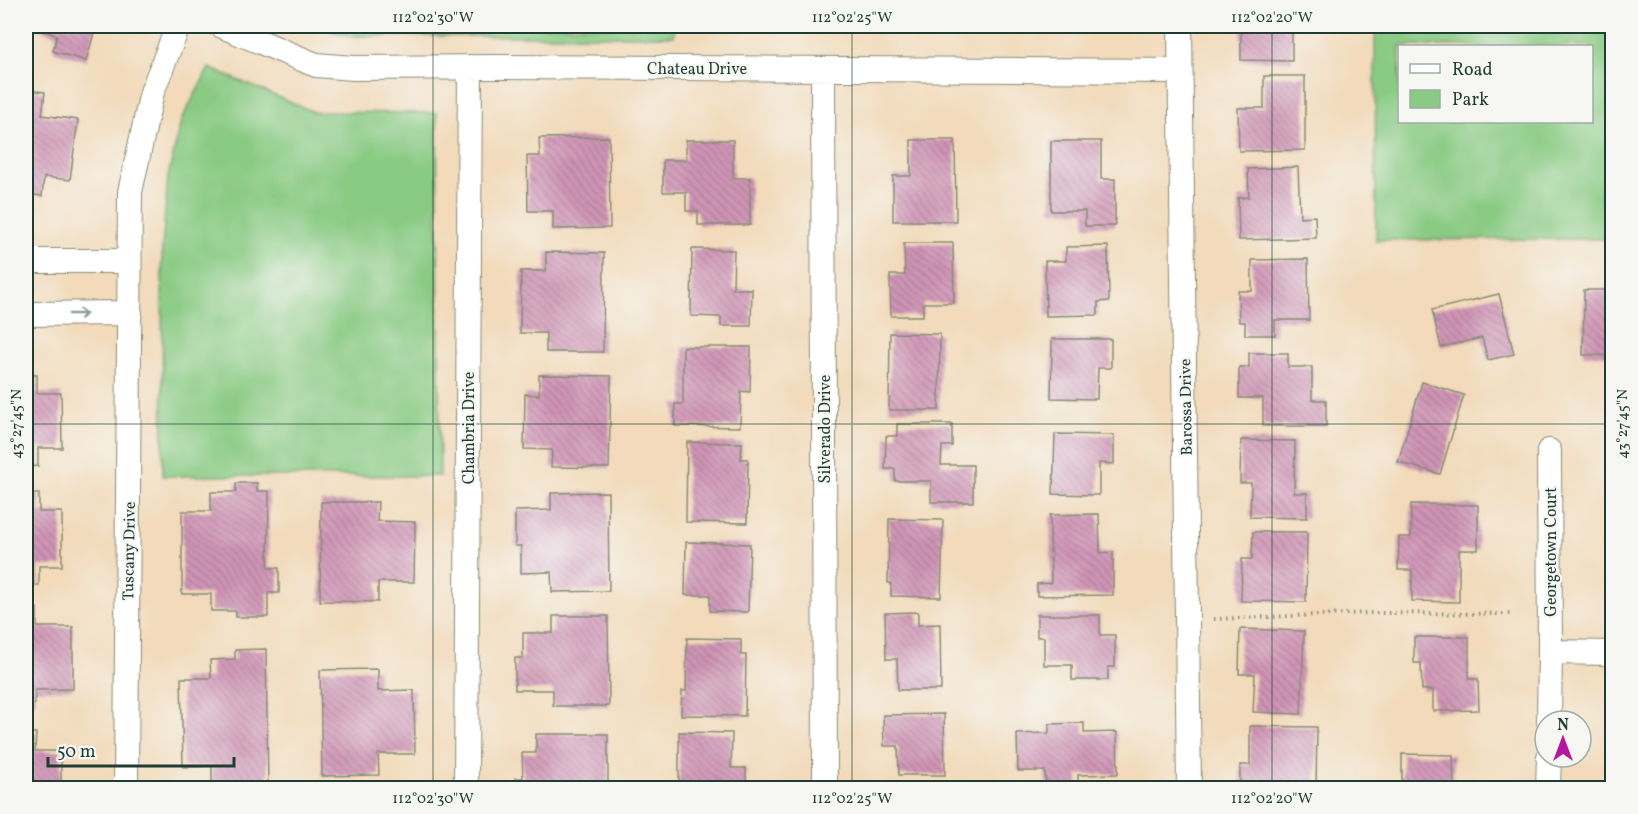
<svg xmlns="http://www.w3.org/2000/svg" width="1638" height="814" viewBox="0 0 1638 814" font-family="Vollkorn,serif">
<defs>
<pattern id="building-back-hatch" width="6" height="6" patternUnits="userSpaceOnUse" patternTransform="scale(1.5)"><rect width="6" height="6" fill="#d094b6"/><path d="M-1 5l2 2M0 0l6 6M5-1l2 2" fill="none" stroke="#a87a95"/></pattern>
</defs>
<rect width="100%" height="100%" fill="#f6f6f2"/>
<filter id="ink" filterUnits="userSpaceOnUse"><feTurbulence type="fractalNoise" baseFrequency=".0167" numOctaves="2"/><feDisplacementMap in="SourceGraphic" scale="12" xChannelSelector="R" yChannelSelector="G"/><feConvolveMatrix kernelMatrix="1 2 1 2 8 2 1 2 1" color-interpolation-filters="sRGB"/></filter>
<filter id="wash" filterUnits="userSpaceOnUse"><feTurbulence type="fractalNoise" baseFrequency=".008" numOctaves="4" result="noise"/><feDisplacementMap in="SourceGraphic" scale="24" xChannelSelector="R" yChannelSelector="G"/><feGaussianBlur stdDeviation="1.35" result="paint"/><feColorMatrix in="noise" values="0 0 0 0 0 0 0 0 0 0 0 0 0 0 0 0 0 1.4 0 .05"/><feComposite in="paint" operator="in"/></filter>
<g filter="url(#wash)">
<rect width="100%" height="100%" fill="#f2daba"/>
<!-- green -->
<path fill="#8acb84" stroke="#54845c" stroke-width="1.5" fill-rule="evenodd" d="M313 26H674V36H351Z
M1375 26H1612V239L1376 240ZM1400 46H1592V122H1400Z
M209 68 314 112 437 113 440 476H163L162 248 168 177 181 121Z"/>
<g id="blocks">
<!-- building -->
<path fill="url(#building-back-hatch)" d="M27 26H96L86 61 53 51 57 35Z
M1241 26H1292V61L1241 60Z
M1264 76H1305V150L1239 151 1238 108H1264Z
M26 90 45 92 42 115 78 120 70 180 44 177 42 196 26 194Z
M609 137 610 228 553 229V211H528L527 156H540L539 138Z
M686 140H733V178H750V225H698V211H686V192H663V160H686Z
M911 140H955L956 221H893V176H911Z
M1051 141H1101V179H1115V226H1085V211H1051Z
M1298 167 1300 217 1315 216 1316 238 1239 240 1238 198 1249 197 1248 169Z
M904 243H953L954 303H923V316H891L890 275H905Z
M1108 246 1109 301 1098 302V315L1046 316 1045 261H1066V247Z
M692 249 734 250 733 289H752L751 326H721V317L691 316Z
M546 252 604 253 603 352H546V333H520L521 271H546Z
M1308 259 1309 320H1275V335H1245V322H1239L1238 291H1252V260Z
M1584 290H1612V355H1583Z
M1499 294 1514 354 1488 360 1482 338 1441 347 1432 310Z
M890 333 940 334 939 410H889Z
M1052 339H1111V368H1098L1097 399 1051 398Z
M683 347H751L750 392 741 391 740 427 675 426V404H683Z
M1249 353H1288V367H1312V400H1326V426H1263V398H1239V367H1249Z
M26 375H37V393H61L62 448H38V466L26 467Z
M539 375 611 376 609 468 551 467 552 450 524 449 525 394 539 395Z
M1422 382 1464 395 1440 474 1398 462Z
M897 424H952V446H942L941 465H973V502H931V481H895V469H885L886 436H897Z
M1055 434 1114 435V464L1099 463V495L1053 494Z
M1241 440 1295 441 1294 493H1307V518L1250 517 1251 483H1240Z
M687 442 742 443 741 459H748L747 523 686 522Z
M236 483H257V491H269L268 568H279V593H268V617H236V611H211V594H182V511H211V492H236Z
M608 492 609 591 552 592 551 572 521 573V546H515V511L551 510V493Z
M26 494H39V512H62V566H39V585H26Z
M321 502H378L377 521 415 522 414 582H378V602L320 601Z
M1411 504 1478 505V550H1459V602L1412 601V570H1398L1399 537H1411Z
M1099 514 1100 553 1113 552V595L1037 596V584L1051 583 1050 515Z
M889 519 943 520 941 597 891 596V583H888Z
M1253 532H1307L1306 602 1241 601 1242 559H1252Z
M686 542 750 544 748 612 710 611V595H685Z
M26 608H37V627H73V689L35 690V704H26Z
M918 612V625L940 624 941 690H898L897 659H886L885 613Z
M1037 615H1100V635H1115V667H1108V680H1072V665H1044V637H1037Z
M553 616H608L609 706H553V690H515V658H523V633H553Z
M1240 629 1304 631 1301 714 1253 712 1255 674H1239Z
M1414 637H1469V679H1478L1479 710 1433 711V690H1422L1421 663H1414Z
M687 638 741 639V655H746L745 716 681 715 682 691H686Z
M266 649 268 788H236L235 785H212V766L183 767 181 678H211L210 660 235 659V650Z
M378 669V691L414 690 415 754H378L379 775 322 776 320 670Z
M944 714 945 775H899L898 746H884L883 715Z
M1084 723V733L1117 732 1118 774 1078 775V788H1046L1045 771H1018L1017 734 1049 733V724Z
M1250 726 1317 727 1316 788H1240V765H1250Z
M679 732 732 733 731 768H746V788H679Z
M26 733H36L35 751H61V788H26Z
M536 734H608V788H515V778H523L522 753H536Z
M1402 754 1453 755 1454 788H1402Z"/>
</g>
</g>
<g filter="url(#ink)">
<use href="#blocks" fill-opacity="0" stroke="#888c77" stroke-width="1.5"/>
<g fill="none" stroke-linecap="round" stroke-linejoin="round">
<defs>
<path id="street" d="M222 26 316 65 353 68 498 67 1180 71
M1180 26 1189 788
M823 69 825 788
M26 261H129
M26 314 130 313
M1549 451 1550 652 1549 721
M1550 652 1612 653
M126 788 130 192 152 92 178 26
M466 788 470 67
M1548 788 1549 757"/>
</defs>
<!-- street casing -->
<use href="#street" stroke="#888c77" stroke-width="26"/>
<!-- path -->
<path stroke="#888c77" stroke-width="4" stroke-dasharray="1.5 4.5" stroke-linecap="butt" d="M1214 619 1372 613 1513 614"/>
<!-- street -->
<use href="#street" stroke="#fff" stroke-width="24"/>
</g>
<!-- one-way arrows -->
<defs><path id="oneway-shaft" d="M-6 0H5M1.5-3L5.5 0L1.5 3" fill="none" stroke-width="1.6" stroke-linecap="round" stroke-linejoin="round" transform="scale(1.5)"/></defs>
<use stroke="#8f9e9a" href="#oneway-shaft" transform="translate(78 314)"/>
</g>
<!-- ticks -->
<path fill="none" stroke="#1f3d34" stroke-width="1.5" stroke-opacity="0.45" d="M433 26V788M852 26V788M1272 26V788M26 424H1612"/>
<g text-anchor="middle" stroke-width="4.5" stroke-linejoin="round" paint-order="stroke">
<!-- street labels -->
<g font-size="16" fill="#1f3d34" stroke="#f6f6f2">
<text x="697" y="74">Chateau Drive</text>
<text transform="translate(1185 407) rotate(-91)" y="6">Barossa Drive</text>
<text transform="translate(468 428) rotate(-90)" y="6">Chambria Drive</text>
<text transform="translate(824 429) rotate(-90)" y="6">Silverado Drive</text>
<text transform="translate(128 551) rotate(-89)" y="6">Tuscany Drive</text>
<text transform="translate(1550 552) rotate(-90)" y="6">Georgetown Court</text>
</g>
</g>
<!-- margin -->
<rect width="1638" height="814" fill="none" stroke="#f6f6f2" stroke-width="66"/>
<!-- legend -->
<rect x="1398" y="45" width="195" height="78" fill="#f6f6f2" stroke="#a0aca6" stroke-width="1.5"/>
<rect x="1410" y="64" width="30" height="9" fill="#ffffff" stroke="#a0aca6" stroke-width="1.5"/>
<text x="1452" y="75" font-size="18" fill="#1f3d34">Road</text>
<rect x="1410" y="90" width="30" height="18" fill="#8acb84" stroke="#a0aca6" stroke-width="1.5"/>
<text x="1452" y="105" font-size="18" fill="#1f3d34">Park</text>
<!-- north arrow -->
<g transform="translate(1563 739)"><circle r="28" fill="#f6f6f2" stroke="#a0aca6" stroke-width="1.5"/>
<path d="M0-4.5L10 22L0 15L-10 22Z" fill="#b5179e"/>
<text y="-9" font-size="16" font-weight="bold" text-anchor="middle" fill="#1f3d34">N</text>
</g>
<!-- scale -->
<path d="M48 757v9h186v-9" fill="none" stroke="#1f3d34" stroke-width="3"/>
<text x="57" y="757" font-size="18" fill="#1f3d34" stroke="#f6f6f2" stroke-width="4.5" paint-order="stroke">50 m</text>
<rect x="33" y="33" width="1572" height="748" fill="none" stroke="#1f3d34" stroke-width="2"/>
<g font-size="15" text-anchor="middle" fill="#1f3d34">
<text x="433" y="22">112°02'30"W</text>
<text x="852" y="22">112°02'25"W</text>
<text x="1272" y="22">112°02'20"W</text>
<text transform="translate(16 424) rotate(-90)" y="5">43°27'45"N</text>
<text transform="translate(1622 424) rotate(-90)" y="5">43°27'45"N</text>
<text x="433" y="803">112°02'30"W</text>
<text x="852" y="803">112°02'25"W</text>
<text x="1272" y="803">112°02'20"W</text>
</g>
</svg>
